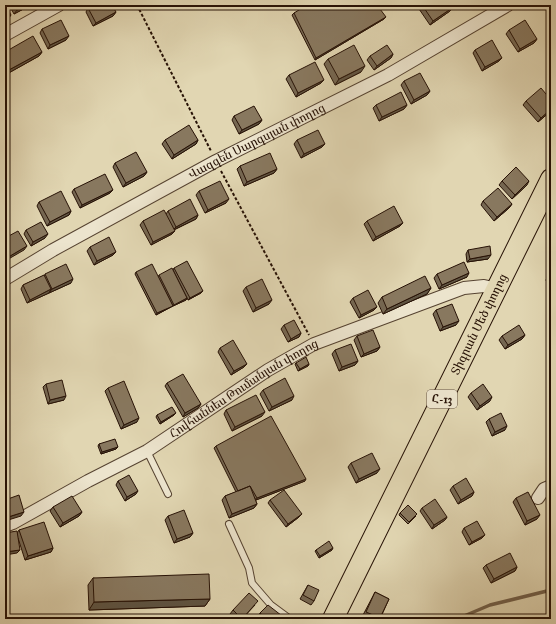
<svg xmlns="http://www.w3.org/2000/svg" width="556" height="624" viewBox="0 0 556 624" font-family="'IM FELL Great Primer','Noto Serif Armenian',serif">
<rect width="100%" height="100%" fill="#e1d6b2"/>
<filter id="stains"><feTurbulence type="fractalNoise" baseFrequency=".005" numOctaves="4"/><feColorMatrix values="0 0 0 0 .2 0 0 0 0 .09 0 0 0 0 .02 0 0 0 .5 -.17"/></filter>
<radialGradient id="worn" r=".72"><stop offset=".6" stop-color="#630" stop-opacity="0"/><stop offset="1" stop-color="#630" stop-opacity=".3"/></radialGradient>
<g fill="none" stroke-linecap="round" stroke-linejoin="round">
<!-- stream -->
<path stroke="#715f4a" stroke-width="3.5" d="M457 619 490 605 551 590"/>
<defs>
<path id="lane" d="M147 451 168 494
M229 524 249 568 252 583 271 605 290 619"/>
<g id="street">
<path d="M5 35 59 5"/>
<path id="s1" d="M5 279 53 250 216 161 388 75 508 5"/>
<path d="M538 498 544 489 551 486"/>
<path id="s2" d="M5 526 13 523 88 481 147 451 268 370 314 344 464 288 484 286 497 289"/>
</g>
<g id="primary">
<path id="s3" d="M333 619 551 179"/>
</g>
</defs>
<!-- lane casing -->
<use href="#lane" stroke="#564331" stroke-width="8"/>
<!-- street casing -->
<use href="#street" stroke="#564331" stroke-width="14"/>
<!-- primary casing -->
<use href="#primary" stroke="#271206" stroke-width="22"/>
<!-- path -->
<path stroke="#271206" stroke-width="2" stroke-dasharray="3 2" stroke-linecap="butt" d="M137 5 211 151
M221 171 309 335"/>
<!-- lane -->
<use href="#lane" stroke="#ece4cd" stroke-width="6"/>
<!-- street -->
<use href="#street" stroke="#ece4cd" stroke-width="12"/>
<!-- primary -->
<use href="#primary" stroke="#e1d6b2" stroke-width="20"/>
</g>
<!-- wall -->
<path fill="#756752" stroke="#271206" d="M9 5H31L14 14Z
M418 5H451L452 8 450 11 430 25 417 6Z
M88 8 116 12 113 16 93 26 86 12Z
M294 13 386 17 384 19 315 60 292 15Z
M42 29 66 40 48 49 40 33Z
M509 30 537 39 534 43 518 52 506 34Z
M475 50 499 61 482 71 473 53Z
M5 52H42L39 56 5 75Z
M393 54 391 58 374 70 367 60 370 56Z
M328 59 361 72 335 85 324 64Z
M289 75 321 83 296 97 286 79Z
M404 81 430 91 427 95 411 104 401 85Z
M526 101 551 111 538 122 523 105Z
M376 105H407L404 109 379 121 373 108Z
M234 116 262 120 259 124 239 134 232 120Z
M165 140H198L196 144 172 159 162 144Z
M297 140 325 144 322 147 301 158 294 144Z
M115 163 147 172 144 176 123 187 113 167Z
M240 166 277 169 274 173 244 186 237 169Z
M502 181 527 185 512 199 499 185Z
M74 189 113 190 110 193 80 208 72 192Z
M199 191 226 203 205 213 196 195Z
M483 201 512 204 509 208 494 221 481 205Z
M39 202 71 211 69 215 47 226 37 206Z
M168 211 198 215 196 219 174 230 175 231 172 234 151 245 140 225 143 221 166 214Z
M551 212V218L548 217Z
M367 221 400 226 373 241 364 224Z
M26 230 45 238 31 246 24 234Z
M90 247 113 255 94 265 87 251Z
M468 250 488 259 467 262 466 254Z
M174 268 203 291 201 293 188 300 173 270Z
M136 272 171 307 156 315 135 274Z
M45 274 71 283 27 303 21 289 23 285 45 275Z
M437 274 467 277 439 289 434 278Z
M159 275 187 298 186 300 173 306 158 277Z
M551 275V292L546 280 548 276Z
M246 287 269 304 253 312 243 291Z
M431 288 427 294 383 314 378 303 382 297Z
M353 298 374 310 359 318 350 302Z
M436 310 456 325 440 331 433 314Z
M284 325 301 333 299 337 288 342 281 329Z
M525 335 522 339 505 349 499 340 502 336Z
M357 336 380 347 377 351 361 357 354 340Z
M220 348 247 364 244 367 231 375 218 352Z
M335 350 358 361 355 365 339 371 332 354Z
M296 363 309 364 308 366 298 371 295 364Z
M167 383 201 404 198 408 183 417 165 386Z
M46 384 64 400 48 404 43 387Z
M108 388 137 422 121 429 105 391Z
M263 390 292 400 269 411 260 394Z
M471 393 490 401 477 410 468 397Z
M226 410 262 416 232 431 224 414Z
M157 415H174L160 424 156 417Z
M489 419 505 430 492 436 486 422Z
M99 444 118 447 116 449 101 454 98 446Z
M216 446 305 481 256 500 254 497 257 504 254 508 229 518 222 500 225 496 236 492 214 448Z
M351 463 377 473 356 483 348 467Z
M118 481 136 494 125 501 116 485Z
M453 486 474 492 472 496 458 504 450 490Z
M516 498 537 519 525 525 513 502Z
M270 500 302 514 299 517 286 527 268 503Z
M53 507 82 512 79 516 60 527 50 511Z
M422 508 447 517 445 520 432 529 420 511Z
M400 513 416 516 408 524 399 515Z
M168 516 193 533 190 537 174 543 165 520Z
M464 528 482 538 469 545 462 532Z
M19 530 53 548 51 552 25 560 18 538 17 553V533Z
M316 550H332L319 558 315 551Z
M486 565 517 567 515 571 491 583 483 568Z
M93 578 210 599 205 606 89 610 88 585Z
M308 585 314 601 311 605 300 599Z
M375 592 389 599 380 619H371L363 615 373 596Z
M255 605 242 619H235L230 614 233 610Z
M260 613 286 619H260L257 617Z"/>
<!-- shaded-wall -->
<path fill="#5f5442" stroke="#271206" d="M27 5H31L14 14 17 10Z
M452 8 450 11 430 25 433 21Z
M116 12 113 16 93 26 96 23Z
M11 15 9 18 5 20V18Z
M386 17 384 19 315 60 316 58Z
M69 36 66 40 48 49 50 45Z
M537 39 534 43 518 52 520 49Z
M42 52 39 56 5 75 7 71Z
M393 54 391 58 374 70 377 66Z
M502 58 499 61 482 71 485 67Z
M365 66 361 72 335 85 339 79Z
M324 80 321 83 296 97 298 93Z
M430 91 427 95 411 104 414 100Z
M407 105 404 109 379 121 382 117Z
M551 109V111L538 122 541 118Z
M262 120 259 124 239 134 242 130Z
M198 140 196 144 172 159 174 155Z
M325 144 322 147 301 158 304 154Z
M277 169 274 173 244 186 247 182Z
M147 172 144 176 123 187 126 183Z
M529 181 527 185 512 199 515 195Z
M113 190 110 193 80 208 82 205Z
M229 199 226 203 205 213 208 210Z
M512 204 509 208 494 221 497 217Z
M71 211 69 215 47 226 50 222Z
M198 215 196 219 173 230 176 227Z
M403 223 400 226 373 241 376 237Z
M175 231 172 234 151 245 153 242Z
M48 234 45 238 31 246 33 242Z
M27 246 24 250 5 261V259Z
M116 252 113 255 94 265 97 261Z
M491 255 488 259 467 262 470 259Z
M469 273 467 277 439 289 442 285Z
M73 279 71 283 49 293 52 289Z
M431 288 427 294 383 314 387 309Z
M51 289 49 293 27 303 30 300Z
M203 291 201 293 188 300 190 298Z
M187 298 186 300 173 306 174 305Z
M272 300 269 304 253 312 256 308Z
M173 306 171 307 156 315 157 313Z
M377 307 374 310 359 318 361 315Z
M459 321 456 325 440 331 443 327Z
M301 333 299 337 288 342 291 339Z
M525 335 522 339 505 349 508 345Z
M380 347 377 351 361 357 364 354Z
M358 361 355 365 339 371 342 367Z
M247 364 244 367 231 375 234 371Z
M309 364 308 366 298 371 300 369Z
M66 396 64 400 48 404 50 400Z
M294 396 292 400 269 411 272 407Z
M492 397 490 401 477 410 480 406Z
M201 404 198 408 183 417 185 413Z
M265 412 262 416 232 431 235 427Z
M176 413 174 415 160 424 161 422Z
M139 418 137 422 121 429 124 425Z
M507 426 505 430 492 436 495 432Z
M118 447 116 449 101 454 102 452Z
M380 469 377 473 356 483 359 479Z
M306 479 305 481 256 500 257 498Z
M138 491 136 494 125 501 127 497Z
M474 492 472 496 458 504 461 500Z
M257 504 254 508 229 518 232 514Z
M24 512 21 516 5 521V518Z
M82 512 79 516 60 527 63 523Z
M302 514 299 517 286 527 288 524Z
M540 515 537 519 525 525 527 521Z
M447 517 445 520 432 529 434 525Z
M193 533 190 537 174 543 177 539Z
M485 535 482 538 469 545 472 542Z
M53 548 51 552 25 560 28 556Z
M333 548 332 550 319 558 320 556Z
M20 550 17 553 5 555V552Z
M517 567 515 571 491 583 494 579Z
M210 599 205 606 89 610 94 602Z"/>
<!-- building -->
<path fill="#88785f" stroke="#271206" d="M5 5H6L11 15 5 18Z
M14 5H27L17 10Z
M94 5H112L116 12 96 23 88 8Z
M307 5H377L386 17 316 58 294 13Z
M422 5H451L452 8 433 21Z
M61 20 69 36 50 45 42 29Z
M525 20 537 39 520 49 509 30Z
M33 36 42 52 7 71 5 68V52Z
M492 40 502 58 485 67 475 50Z
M354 45 365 66 339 79 328 59Z
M387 45 393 54 377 66 370 56Z
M315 62 324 80 298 93 289 75Z
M420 73 430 91 414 100 404 81Z
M541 88 551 100V109L541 118 526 101Z
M401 92 407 105 382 117 376 105Z
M254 106 262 120 242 130 234 116Z
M189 125 198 140 174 155 165 140Z
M318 130 325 144 304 154 297 140Z
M136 152 147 172 126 183 115 163Z
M270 153 277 169 247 182 240 166Z
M516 167 529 181 515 195 502 181Z
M105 174 113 190 82 205 74 189Z
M220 181 229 199 208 210 199 191Z
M498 188 512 204 497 217 483 201Z
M61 191 71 211 50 222 39 202Z
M190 199 198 215 176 227 168 211Z
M394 206 403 223 376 237 367 221Z
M164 210 175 231 153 242 143 221Z
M41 222 48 234 33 242 26 230Z
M18 231 27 246 5 259V238Z
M109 237 116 252 97 261 90 247Z
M490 246 491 255 470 259 468 250Z
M187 261 203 291 190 298 174 268Z
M464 262 469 273 442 285 437 274Z
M66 264 73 279 52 289 45 274Z
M152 264 173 306 157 313 136 272Z
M172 268 187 298 174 305 159 275Z
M44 275 51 289 30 300 23 285Z
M551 275V282L548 276Z
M425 276 431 288 387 309 382 297Z
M262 279 272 300 256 308 246 287Z
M368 290 377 307 361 315 353 298Z
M452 304 459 321 443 327 436 310Z
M294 320 301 333 291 339 284 325Z
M519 325 525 335 508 345 502 336Z
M373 330 380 347 364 354 357 336Z
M233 340 247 364 234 371 220 348Z
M351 344 358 361 342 367 335 350Z
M306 357 309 364 300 369 296 363Z
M183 374 201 404 185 413 167 383Z
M285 378 294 396 272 407 263 390Z
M62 380 66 396 50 400 46 384Z
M124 381 139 418 124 425 108 388Z
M483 384 492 397 480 406 471 393Z
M256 395 265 412 235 427 226 410Z
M172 407 176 413 161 422 157 415Z
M501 413 507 426 495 432 489 419Z
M271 416 306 479 257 498 250 486 238 491 216 446Z
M115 439 118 447 102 452 99 444Z
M372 453 380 469 359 479 351 463Z
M129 475 138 491 127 497 118 481Z
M466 478 474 492 461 500 453 486Z
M250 486 257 504 232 514 225 496Z
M284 490 302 514 288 524 270 500Z
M528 492 540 515 527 521 516 498Z
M19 495 24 512 5 518V500Z
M72 496 82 512 63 523 53 507Z
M435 499 447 517 434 525 422 508Z
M408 505 417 514 409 522 400 513Z
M184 510 193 533 177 539 168 516Z
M477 521 485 535 472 542 464 528Z
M44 522 53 548 28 556 19 530Z
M17 531 20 550 5 552V533Z
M329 541 333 548 320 556 316 550Z
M510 553 517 567 494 579 486 565Z
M209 574 210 599 94 602 93 578Z
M308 585 319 590 314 601 303 595Z
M375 592 389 599 380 618 366 612Z
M249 593 258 601 242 619 233 610Z
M268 605 286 619H267L260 613Z"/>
<g text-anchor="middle" stroke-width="4" stroke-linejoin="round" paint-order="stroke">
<!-- shield labels -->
<rect fill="#ece4cd" stroke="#625142" stroke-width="1" x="427" y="390" width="30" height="18" rx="3"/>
<g font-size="11" font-weight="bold" fill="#271206">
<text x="442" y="403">Հ-13</text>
</g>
<!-- street labels -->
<g font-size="12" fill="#271206" stroke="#ece4cd">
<text dy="4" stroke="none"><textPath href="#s1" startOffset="287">Վազգեն Սարգսյան փողոց</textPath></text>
<text dy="4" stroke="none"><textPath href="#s3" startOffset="329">Տիգրան Մեծ փողոց</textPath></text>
<text dy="4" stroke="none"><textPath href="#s2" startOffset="276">Հովհաննես Թումանյան փողոց</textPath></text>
</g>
</g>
<!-- margin -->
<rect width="556" height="624" fill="none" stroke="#e1d6b2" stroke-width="20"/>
<rect x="6" y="6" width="544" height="612" fill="none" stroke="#271206" stroke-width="2"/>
<rect x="10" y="10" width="536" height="604" fill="none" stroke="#271206"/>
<rect width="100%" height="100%" filter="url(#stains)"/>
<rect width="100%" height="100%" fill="url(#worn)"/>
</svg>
